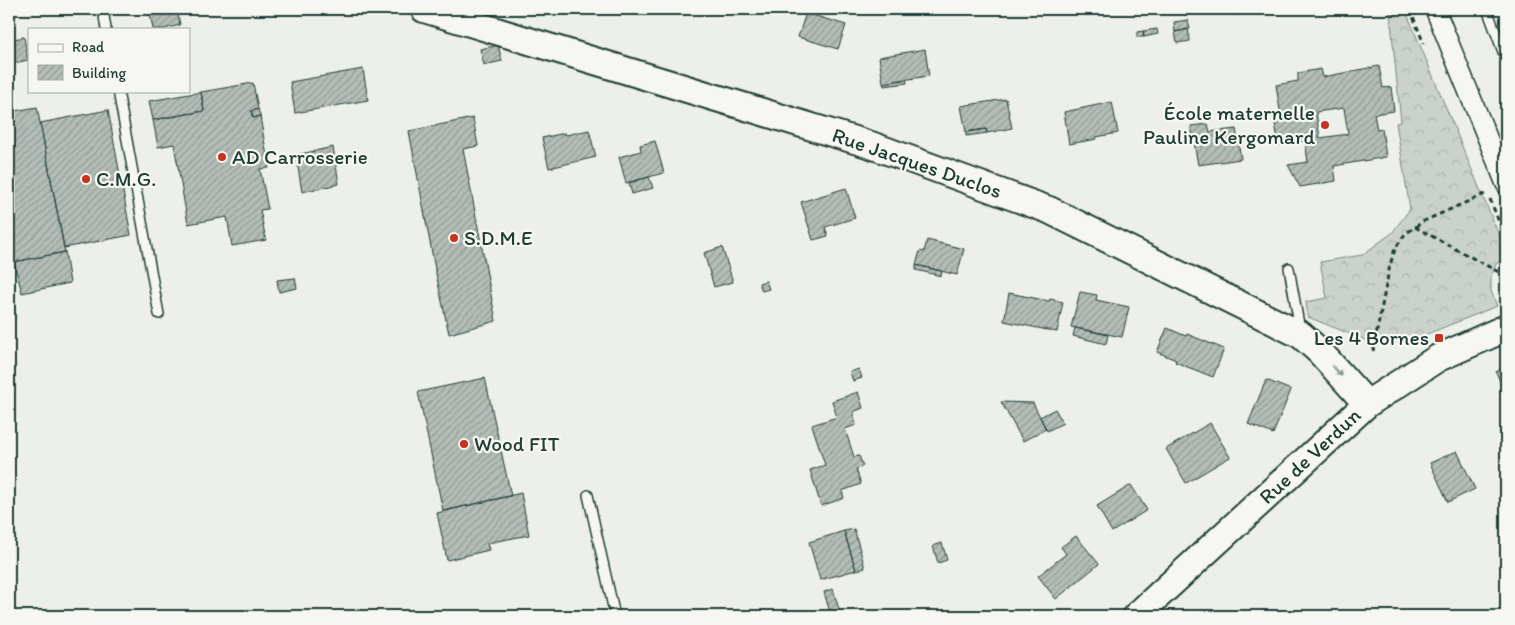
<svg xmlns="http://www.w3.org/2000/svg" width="1515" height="625" viewBox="0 0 1515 625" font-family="Itim,sans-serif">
<defs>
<pattern id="grass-tufts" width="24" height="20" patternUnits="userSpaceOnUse" patternTransform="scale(1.25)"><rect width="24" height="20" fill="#cbd2cc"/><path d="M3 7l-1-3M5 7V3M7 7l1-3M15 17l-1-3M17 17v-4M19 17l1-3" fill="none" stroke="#aeb5b0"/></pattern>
<pattern id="forest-crowns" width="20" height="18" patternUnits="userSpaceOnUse" patternTransform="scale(1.25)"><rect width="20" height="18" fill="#cbd2cc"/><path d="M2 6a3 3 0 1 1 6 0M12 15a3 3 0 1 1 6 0" fill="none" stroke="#aeb5b0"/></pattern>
<pattern id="building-hatch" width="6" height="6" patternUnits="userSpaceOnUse" patternTransform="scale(1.25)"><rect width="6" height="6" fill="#b4bdb8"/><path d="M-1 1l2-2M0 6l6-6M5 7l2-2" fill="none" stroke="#929b96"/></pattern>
</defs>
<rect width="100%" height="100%" fill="#edefea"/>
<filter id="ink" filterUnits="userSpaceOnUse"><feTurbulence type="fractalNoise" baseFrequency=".02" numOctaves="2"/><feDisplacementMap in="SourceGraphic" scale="10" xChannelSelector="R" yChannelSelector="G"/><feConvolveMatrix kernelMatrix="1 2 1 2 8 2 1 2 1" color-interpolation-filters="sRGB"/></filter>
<g filter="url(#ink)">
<!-- grass -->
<path fill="url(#grass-tufts)" stroke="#758880" d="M1235 9H1274L1236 15Z"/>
<!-- forest -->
<path fill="url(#forest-crowns)" stroke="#758880" d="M1405 9 1506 252V257L1496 264 1491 276V291L1497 306 1417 338 1381 343 1365 340 1308 317 1306 302 1327 298 1320 262 1362 255 1392 233 1410 209 1396 123 1401 122 1390 13Z"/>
<!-- building -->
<path fill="url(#building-hatch)" stroke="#1f3d34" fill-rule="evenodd" d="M149 9H177L180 25 164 29H153Z
M1389 9H1405L1390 13Z
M806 13 846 25 838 49 798 37Z
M1188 20 1190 29 1175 32 1174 22Z
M1157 29 1158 34 1144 37 1143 31Z
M1188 29 1190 41 1177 43 1175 32Z
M1143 31 1144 37H1137V32Z
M24 37 28 60 9 64V40Z
M498 45 502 61 484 65 480 49Z
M925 49 929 76 883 83 879 57Z
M1379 66 1383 88 1391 87 1394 111 1374 114 1377 130 1382 129 1386 157 1334 166 1336 181 1300 187 1288 165 1308 162 1305 141 1279 145 1274 118 1281 117 1276 85 1298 81V73L1321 69 1323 77ZM1344 108 1348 134 1320 138 1316 112Z
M363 69 368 100 295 113 290 82Z
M906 79 907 83 884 86 883 83Z
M253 83 258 109 251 111 253 118 260 116 269 168 260 169 268 209 260 210 266 240 232 246 227 217 188 224 174 144 158 147 153 120 204 111 201 92Z
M201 92 204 111 153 120 149 101Z
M1006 99 1012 128 987 133 986 129 966 132 961 106Z
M1112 102 1118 133 1096 137 1097 139 1069 144 1064 112Z
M37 107 65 252 14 262 9 232V112Z
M258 109 260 116 253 118 251 111Z
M108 110 131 235 64 248 40 123Z
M473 118 478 146 463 149 496 321 449 334 435 269 409 131Z
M1208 124 1210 132 1236 129 1241 159 1198 165 1191 126Z
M986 129 987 133 966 136V132Z
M589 130 596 157 549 168 542 138 565 133 566 135Z
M655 141 664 173 626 183 619 157 641 151 640 145Z
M333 147 339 184 302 192 296 155Z
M649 177 653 188 632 194 629 183Z
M846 188 855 218 825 227 828 236 813 240 801 202Z
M927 240 964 249 957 275 916 265 920 251 924 252Z
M722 247 733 282 714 287 704 253Z
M65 252 70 283 22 293 14 262Z
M916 265 942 271 941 276 916 270Z
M295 278 297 288 279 292 277 280Z
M766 281 769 289 762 291 759 283Z
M1080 292 1097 295 1096 300 1129 307 1122 337 1071 327Z
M1009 293 1049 301 1050 299 1063 302 1057 332 1004 321Z
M1075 328 1108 335 1106 344 1073 336Z
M1167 328 1186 336 1187 334 1224 349 1213 377 1175 362 1176 360 1157 352Z
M1506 367V396L1496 372Z
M859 369 862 378 853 381 850 372Z
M485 378 511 496 443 511 418 392Z
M1266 380 1291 390 1273 434 1248 424Z
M858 392 863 408 853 412 856 425 845 429 854 457 859 456 863 466 856 469 861 484 842 491 844 498 821 506 810 470 825 465 812 425 837 417 832 401Z
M1001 402 1033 403 1046 429 1023 441Z
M1055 409 1063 423 1047 431 1040 417Z
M1210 423 1230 457 1186 483 1166 449Z
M1457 451 1475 489 1448 502 1430 463Z
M1131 485 1147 510 1112 532 1097 506Z
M521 493 529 535 487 543 489 550 447 560 437 513Z
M854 529 865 568 856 570 844 531Z
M844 531 856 570 820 580 809 542Z
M1076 536 1099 564 1056 599 1038 576 1066 554 1061 547Z
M942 543 947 560 938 563 933 546Z
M833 589 841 616H831L824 592Z"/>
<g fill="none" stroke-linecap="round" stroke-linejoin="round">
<defs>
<path id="lane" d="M103 9 106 29
M1487 9 1506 60
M118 91 159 314
M1289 268 1300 330
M588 495 615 616"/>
<path id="street" d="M1435 9 1506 184"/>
<path id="secondary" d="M424 9 871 145 1049 210 1301 335 1319 351 1367 404
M1136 616 1367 404 1438 358 1506 328"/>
</defs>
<!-- lane casing -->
<use href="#lane" stroke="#1f3d34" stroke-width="12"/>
<!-- street casing -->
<use href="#street" stroke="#1f3d34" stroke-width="22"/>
<!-- secondary casing -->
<use href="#secondary" stroke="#1f3d34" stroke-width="30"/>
<!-- path -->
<path stroke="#1f3d34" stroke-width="3" stroke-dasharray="5 4" stroke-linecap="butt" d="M1410 9 1424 44
M1490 199 1506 240
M1415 227 1506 276
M1373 351 1390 265 1395 249 1405 234 1424 221 1487 193"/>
<!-- lane -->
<use href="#lane" stroke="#f6f6f2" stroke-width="9"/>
<!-- street -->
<use href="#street" stroke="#f6f6f2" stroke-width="19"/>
<!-- secondary -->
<use href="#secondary" stroke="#f6f6f2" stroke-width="26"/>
</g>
<!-- one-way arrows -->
<defs><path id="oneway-solid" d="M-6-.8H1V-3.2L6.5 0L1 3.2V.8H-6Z" transform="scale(1.25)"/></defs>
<use fill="#8a9a93" href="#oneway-solid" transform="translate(1337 371) rotate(48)"/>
</g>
<!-- markers -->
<g fill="#c8321e" stroke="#f6f6f2" stroke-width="2">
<circle cx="1325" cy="125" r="5"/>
<circle cx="222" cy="157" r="5"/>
<circle cx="86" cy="179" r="5"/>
<circle cx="454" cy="238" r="5"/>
<rect x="1434" y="333" width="10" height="10" rx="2.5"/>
<circle cx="464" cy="444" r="5"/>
</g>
<g text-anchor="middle" stroke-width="4.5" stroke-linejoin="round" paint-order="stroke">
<!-- poi labels -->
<g font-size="21" fill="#1f3d34" stroke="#f6f6f2" text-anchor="start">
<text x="1315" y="120" text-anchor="end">École maternelle<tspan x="1315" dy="24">Pauline Kergomard</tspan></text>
<text x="232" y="164">AD Carrosserie</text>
<text x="96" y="186">C.M.G.</text>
<text x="464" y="245">S.D.M.E</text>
<text x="1429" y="345" text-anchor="end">Les 4 Bornes</text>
<text x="474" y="451">Wood FIT</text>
</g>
<!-- street labels -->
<g font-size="21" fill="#1f3d34" stroke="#f6f6f2">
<text transform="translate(917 163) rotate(19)" y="7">Rue Jacques Duclos</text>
<text transform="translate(1310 456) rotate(-43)" y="7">Rue de Verdun</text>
</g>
</g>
<!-- margin -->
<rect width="1515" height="625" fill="none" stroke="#f6f6f2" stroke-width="30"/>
<rect x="15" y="15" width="1485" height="595" fill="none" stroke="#1f3d34" stroke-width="2" filter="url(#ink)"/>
<!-- legend -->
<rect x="28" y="28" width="162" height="65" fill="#f6f6f2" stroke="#a0aca6"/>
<rect x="38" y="44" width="25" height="8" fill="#f6f6f2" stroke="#a0aca6"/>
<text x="72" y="52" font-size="15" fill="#1f3d34">Road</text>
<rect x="38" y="65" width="25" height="15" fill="url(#building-hatch)" stroke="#a0aca6"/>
<text x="72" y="78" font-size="15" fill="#1f3d34">Building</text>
</svg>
